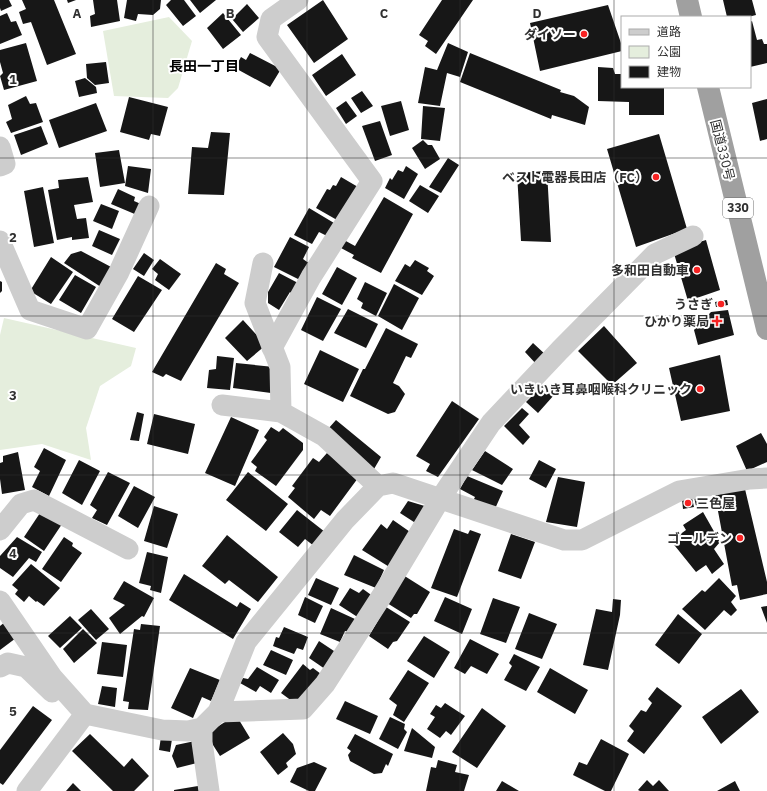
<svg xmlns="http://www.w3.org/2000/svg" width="767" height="791" viewBox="0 0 767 791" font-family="'IBM Plex Sans','Noto Sans JP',sans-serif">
<rect width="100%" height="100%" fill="#fff"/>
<!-- green -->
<path fill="#e5eedd" d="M169 17 192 41 178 88 168 98 114 96 103 31Z
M4 318 136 348 131 366 100 386 86 428 91 460 42 444 0 450V335Z"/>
<!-- building -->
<path fill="#171717" d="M0 0H9L12 6 1 11 0 8Z
M22 0H54L76 54 47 65 31 22 23 24 19 12 26 9Z
M67 0H76L68 3Z
M93 0H117L120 21 91 27 90 16 95 14Z
M127 0H161L160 9 153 15 138 14 136 21 124 18Z
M171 0H184L196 16 183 26 166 5Z
M190 0H216L200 13Z
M323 0 348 39 314 63 287 25Z
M442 0H473L436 54 425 46 428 41 419 35Z
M723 0H752L756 15 748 17H727Z
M247 4 259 18 243 32 232 19Z
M608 5 622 46V51L540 71 530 23Z
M7 13 11 22 16 21 22 35 0 44V16Z
M223 13 241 35 223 49 207 28Z
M752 21 757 40 762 39 764 44H767V63L750 67V22Z
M26 43 37 81 4 90 0 76 3 73 0 62V50Z
M448 43 468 52 460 77 447 73 440 106 418 103 425 67 437 70Z
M250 53 281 69 270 87 235 68 241 57 246 60Z
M470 53 561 90 560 92 574 96 589 107 585 125 552 115 551 119 460 82Z
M342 54 356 75 326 96 312 75Z
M106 62 109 83 95 85 87 78 86 64Z
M598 67 613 68 615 74H622V87H664V115H629V102L598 101Z
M85 78 96 87 97 93 79 97 75 81Z
M362 91 373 106 361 113 351 98Z
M26 96 30 104 36 103 43 122 11 133 6 122 12 119 8 105Z
M129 97 168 107 160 136 151 134 149 140 120 132Z
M767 99V139L760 141 752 103Z
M346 101 357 116 346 124 336 108Z
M401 101 409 130 390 136 381 106Z
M96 103 107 131 59 148 49 120Z
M423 106 445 108 440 141 421 139Z
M380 121 392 155 375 161 362 126Z
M41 126 48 144 21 155 14 135Z
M211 132 230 133 224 195 188 194 192 147 208 148Z
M659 134 687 229 636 247 607 149Z
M423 140 428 145H432L440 159 425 169 412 148Z
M119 150 125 183 100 187 95 153Z
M448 158 459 165 441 193 429 187Z
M128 166 151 169 148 193 125 186Z
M406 166 418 174 404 199 385 188 390 178 392 180 398 170 403 172Z
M547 171 551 242 521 241 517 173Z
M88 177 93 202 74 205 77 219 86 218 89 238 72 240V237L57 240 48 190 59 188 58 180Z
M341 177 358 187 337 220 316 208 327 189 330 190 333 185 336 186Z
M420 185 439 196 428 213 409 201Z
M43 187 54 243 34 247 24 191Z
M118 189 135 197 134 201 141 204 137 215 111 204Z
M384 197 413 214 381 273 352 258 354 255 341 248 344 240 355 246Z
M101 204 119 211 112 229 93 221Z
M309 208 334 223 327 236 319 232 312 244 294 235Z
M99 230 120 239 112 255 92 246Z
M290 237 309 247 303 259 310 264 300 280 274 267Z
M706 240 720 290 688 301 673 250Z
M81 251 113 268 101 287 64 263 71 254Z
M144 253 154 260 144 276 133 269Z
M51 257 73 272 51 304 30 291Z
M160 259 181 274 169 290 155 280 158 274 152 269Z
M415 260 429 268 427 271 434 276 422 295 395 281 405 264 410 267Z
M216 263 226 269 224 274 239 283 181 381 166 374 163 377 152 372Z
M337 267 357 278 342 305 322 294Z
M279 273 298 283 292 294 290 292 279 310 268 303V292Z
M75 275 96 287 81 313 59 300Z
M138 276 162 290 134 332 112 319Z
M0 281 2 282V291L0 293Z
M365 282 387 293 376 316 361 308 363 303 357 299Z
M394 284 419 298 402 330 378 316Z
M317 297 341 309 323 341 301 330Z
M727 300 728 305 716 307 715 302Z
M348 309 378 324 366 348 334 333Z
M728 310 734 335 698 345 694 330 711 312Z
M243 320 266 345 247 361 225 338Z
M604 326 637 363 612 385 578 351Z
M386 328 418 344 411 358 406 356 393 383 399 386 405 394 395 412 388 414 350 396 363 369H365Z
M533 343 547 356 538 366 525 352Z
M320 350 359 369 343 402 304 384Z
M720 355 730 411 681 421 669 368Z
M217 356 234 358 230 390 207 388 209 370 216 369Z
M236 363 274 367 271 393 233 388Z
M543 385 554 395 538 413 526 402Z
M452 401 479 419 438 477 426 471 430 464 416 456Z
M522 408 529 414 519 425 530 437 523 445 504 426Z
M137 412 144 414 139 441 130 440Z
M154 414 195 424 188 454 147 444Z
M231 417 259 430 235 486 205 473Z
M336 420 381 457 374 469 328 429Z
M271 427 279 432 283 428 303 443V450L276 486 255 471 257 467 251 462 267 440 264 437Z
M761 433 767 444V462L747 471 736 446Z
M44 448 66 460 49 496 32 487 40 471 34 467Z
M485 451 513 469 502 485 472 470Z
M18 452 25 490 2 494 0 479V463L3 462V456Z
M327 453 358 478 330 516 321 510 314 519 288 497 295 488 292 486 313 458 319 462Z
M79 460 100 471 82 505 62 493Z
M539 460 556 469 546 488 529 479Z
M108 472 130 483 107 525 92 518 97 510 90 505Z
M248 472 288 504 266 531 226 500Z
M467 476 503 491 494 511 472 503 475 497 460 489Z
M558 477 585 482 577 527 546 522Z
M134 486 155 497 138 528 118 516Z
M745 489 767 582V594L740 600 737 585 732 586 715 495Z
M706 495 708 504 696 506 694 497Z
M692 498 694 507 683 509 682 499Z
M408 501 428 507 417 524 400 513Z
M154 506 178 514 167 548 144 541Z
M42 510 62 524 44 551 24 537Z
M297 510 325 532 314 546 305 539 298 547 279 532Z
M703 512 720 542 714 549 724 564 712 574 706 565 696 572 671 541 686 530 683 525Z
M393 520 413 534 391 568 362 550 381 524 387 529Z
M454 529 468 534 470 530 481 534 457 597 431 588Z
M511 534 535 542 521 579 498 571Z
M227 535 278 577 258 602 229 580 225 584 202 566Z
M17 537 42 552 36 562 29 558 13 577 0 568V556Z
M64 537 73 543 72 546 82 553 61 582 42 569Z
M147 552 168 557 161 593 150 590 151 586 139 583Z
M354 555 384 570 376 588 344 575Z
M31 564 60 588 44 606 37 601 36 602 29 596 24 602 15 594 18 590 12 585Z
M184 574 237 607 240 602 251 609 233 639 169 600Z
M403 575 430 592 417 614H414L411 618 387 603Z
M316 578 339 588 331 605 308 595Z
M719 578 736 596 731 602 737 610 731 616 724 610 705 630 682 609 702 590 705 592Z
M124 581 154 598 144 617 142 616 120 634 109 618 125 605 113 599Z
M350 588 359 593 363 589 374 597 359 618 339 605Z
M305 597 323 606 315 623 298 615Z
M445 597 472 609 462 634 434 621Z
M493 598 520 607 506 643 480 634Z
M613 599 621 600 620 615 608 670 583 665 596 609 612 612Z
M767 606V623L761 607Z
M386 607 410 622 397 641 393 642 388 649 369 636Z
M331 608 355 619 349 632 345 631 340 642 320 634Z
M91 609 109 629 96 640 78 620Z
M529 613 557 624 542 659 515 649Z
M678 614 702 634 679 664 655 645Z
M70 616 82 628 60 648 48 636Z
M5 622 16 638 0 650V626Z
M141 624 160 626 148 710 128 709 129 702 123 701 134 629 140 630Z
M284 627 308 637 303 650 297 648 294 654 273 646 276 637 279 638Z
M83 629 97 643 74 663 63 649Z
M424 636 450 652 434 678 407 661Z
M470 639 499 654 487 674 471 666 465 674 454 668Z
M319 641 337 653 325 669 309 658Z
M102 642 127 645 123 677 97 674Z
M271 650 293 660 286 675 263 665Z
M514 654 540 667 526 691 504 680 512 666 509 663Z
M303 664 310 670 313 668 321 674 296 704 281 693Z
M257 667 279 680 271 693 260 686 256 692 240 683 243 678 248 679Z
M190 668 220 680 211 701 202 697 193 718 171 708Z
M550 668 588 690 575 714 537 692Z
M408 670 429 683 404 722 393 715 397 705 389 699Z
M102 686 117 688 115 707 98 704Z
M657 687 682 706 644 754 627 741 634 731 629 726 641 710 646 712 652 703 648 699Z
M741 689 759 712 721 744 702 717Z
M345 701 378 716 370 734 336 719Z
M445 703 465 716 451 735 446 731 440 738 427 729 435 717 430 714 436 705 441 708Z
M33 706 52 720 3 785 0 783V750Z
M482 708 506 726 477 768 452 752Z
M236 715 250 738 220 756 206 734Z
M390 717 405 724 404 729 407 732 398 749 379 739Z
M412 728 435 747 432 758 404 751Z
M283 733 293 744 296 754 286 763 288 767 278 775 260 752Z
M90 734 124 767 132 758 149 776 134 791H113L72 751Z
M355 734 393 754 388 766 386 764 382 773 374 774 350 761 348 755 351 751 347 748Z
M161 737 172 739 170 752 159 750Z
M601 739 629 754 611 791H605L573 775 579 762 587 765Z
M195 741 201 762 177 768 172 756 176 745Z
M438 760 457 765 455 772 469 775 464 791H426L431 767 436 768Z
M314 762 327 768 315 791H309L290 782 297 768Z
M647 780 653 786 659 780 669 791H640L638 790Z
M502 781 519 791H496Z
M735 781 740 791H717Z
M73 783 81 791H66Z
M198 786 199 791H174V790Z"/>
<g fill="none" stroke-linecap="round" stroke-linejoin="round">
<!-- minor -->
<path stroke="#cdcdcd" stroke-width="21" d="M0 147 5 164 0 166
M0 241 30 310 87 329 119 272 149 206
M263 263 255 303 280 367 281 412 324 436 378 486
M272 348 311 277 372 181 267 37 271 19 298 0
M222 405 281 412
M0 530 21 504 34 500 128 549
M0 601 52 677 85 714 162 730 188 731 202 728 218 712 246 642 345 520 378 486 393 483 564 540H582L679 491 750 479 767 478
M0 667 8 663 26 667 52 692
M218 712 303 709 325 684 383 594 440 499 491 423 560 350 655 254 693 236
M202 728V742L209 791
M27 791 85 714"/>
<!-- trunk -->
<path stroke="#a0a0a0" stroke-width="22" d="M687 0 691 17
M708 87 767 329"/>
</g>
<!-- grid -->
<path fill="none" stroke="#303030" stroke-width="1" stroke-opacity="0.55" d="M153 0V791M307 0V791M460 0V791M614 0V791M0 158H767M0 316H767M0 475H767M0 633H767"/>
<!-- markers -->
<g fill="#f72323" stroke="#fff" stroke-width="1.5">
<circle cx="584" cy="34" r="4"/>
<circle cx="656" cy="177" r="4"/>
<circle cx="697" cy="270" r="4"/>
<circle cx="721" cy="304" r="4"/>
<path d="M715 315h4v4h4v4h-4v4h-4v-4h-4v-4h4z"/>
<circle cx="700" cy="389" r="4"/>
<circle cx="688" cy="503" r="4"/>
<circle cx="740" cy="538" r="4"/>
</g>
<g text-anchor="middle" stroke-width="4" stroke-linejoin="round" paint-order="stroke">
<!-- shield labels -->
<rect fill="#fff" stroke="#6e6e6e" stroke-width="1" x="723" y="198" width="30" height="20" rx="3"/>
<g font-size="12" font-weight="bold" fill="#303030">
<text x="738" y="212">330</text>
</g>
<!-- poi labels -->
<g font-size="13" font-weight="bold" fill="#303030" stroke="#fff" text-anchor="end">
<text x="576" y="39">ダイソー</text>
<text x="648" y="182">ベスト電器長田店（FC）</text>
<text x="689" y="275">多和田自動車</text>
<text x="713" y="309">うさぎ</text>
<text x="709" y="326">ひかり薬局</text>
<text x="692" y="394">いきいき耳鼻咽喉科クリニック</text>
<text x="696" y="508" text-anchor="start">三色屋</text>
<text x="732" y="543">ゴールデン</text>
</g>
<!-- street labels -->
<g font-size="13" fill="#303030" stroke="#fff">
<text transform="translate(723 150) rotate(76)" y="5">国道330号</text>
</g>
<!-- neighbourhood labels -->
<g font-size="14" font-weight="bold" fill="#000" stroke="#fff">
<text x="204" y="71">長田一丁目</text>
</g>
</g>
<g font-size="13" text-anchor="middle" font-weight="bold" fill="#303030" stroke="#fff" stroke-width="4" stroke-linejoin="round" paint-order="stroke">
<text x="77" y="18">A</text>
<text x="230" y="18">B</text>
<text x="384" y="18">C</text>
<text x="537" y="18">D</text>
<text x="13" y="84">1</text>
<text x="13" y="242">2</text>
<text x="13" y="400">3</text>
<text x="13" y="558">4</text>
<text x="13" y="716">5</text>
</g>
<!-- legend -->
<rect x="621" y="16" width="130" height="72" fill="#ffffff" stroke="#acacac"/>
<rect x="629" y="29" width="20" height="6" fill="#cdcdcd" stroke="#acacac"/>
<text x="657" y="36" font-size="12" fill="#303030">道路</text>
<rect x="629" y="46" width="20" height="12" fill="#e5eedd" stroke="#acacac"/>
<text x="657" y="56" font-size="12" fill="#303030">公園</text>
<rect x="629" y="66" width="20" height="12" fill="#171717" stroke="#acacac"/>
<text x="657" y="76" font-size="12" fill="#303030">建物</text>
</svg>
